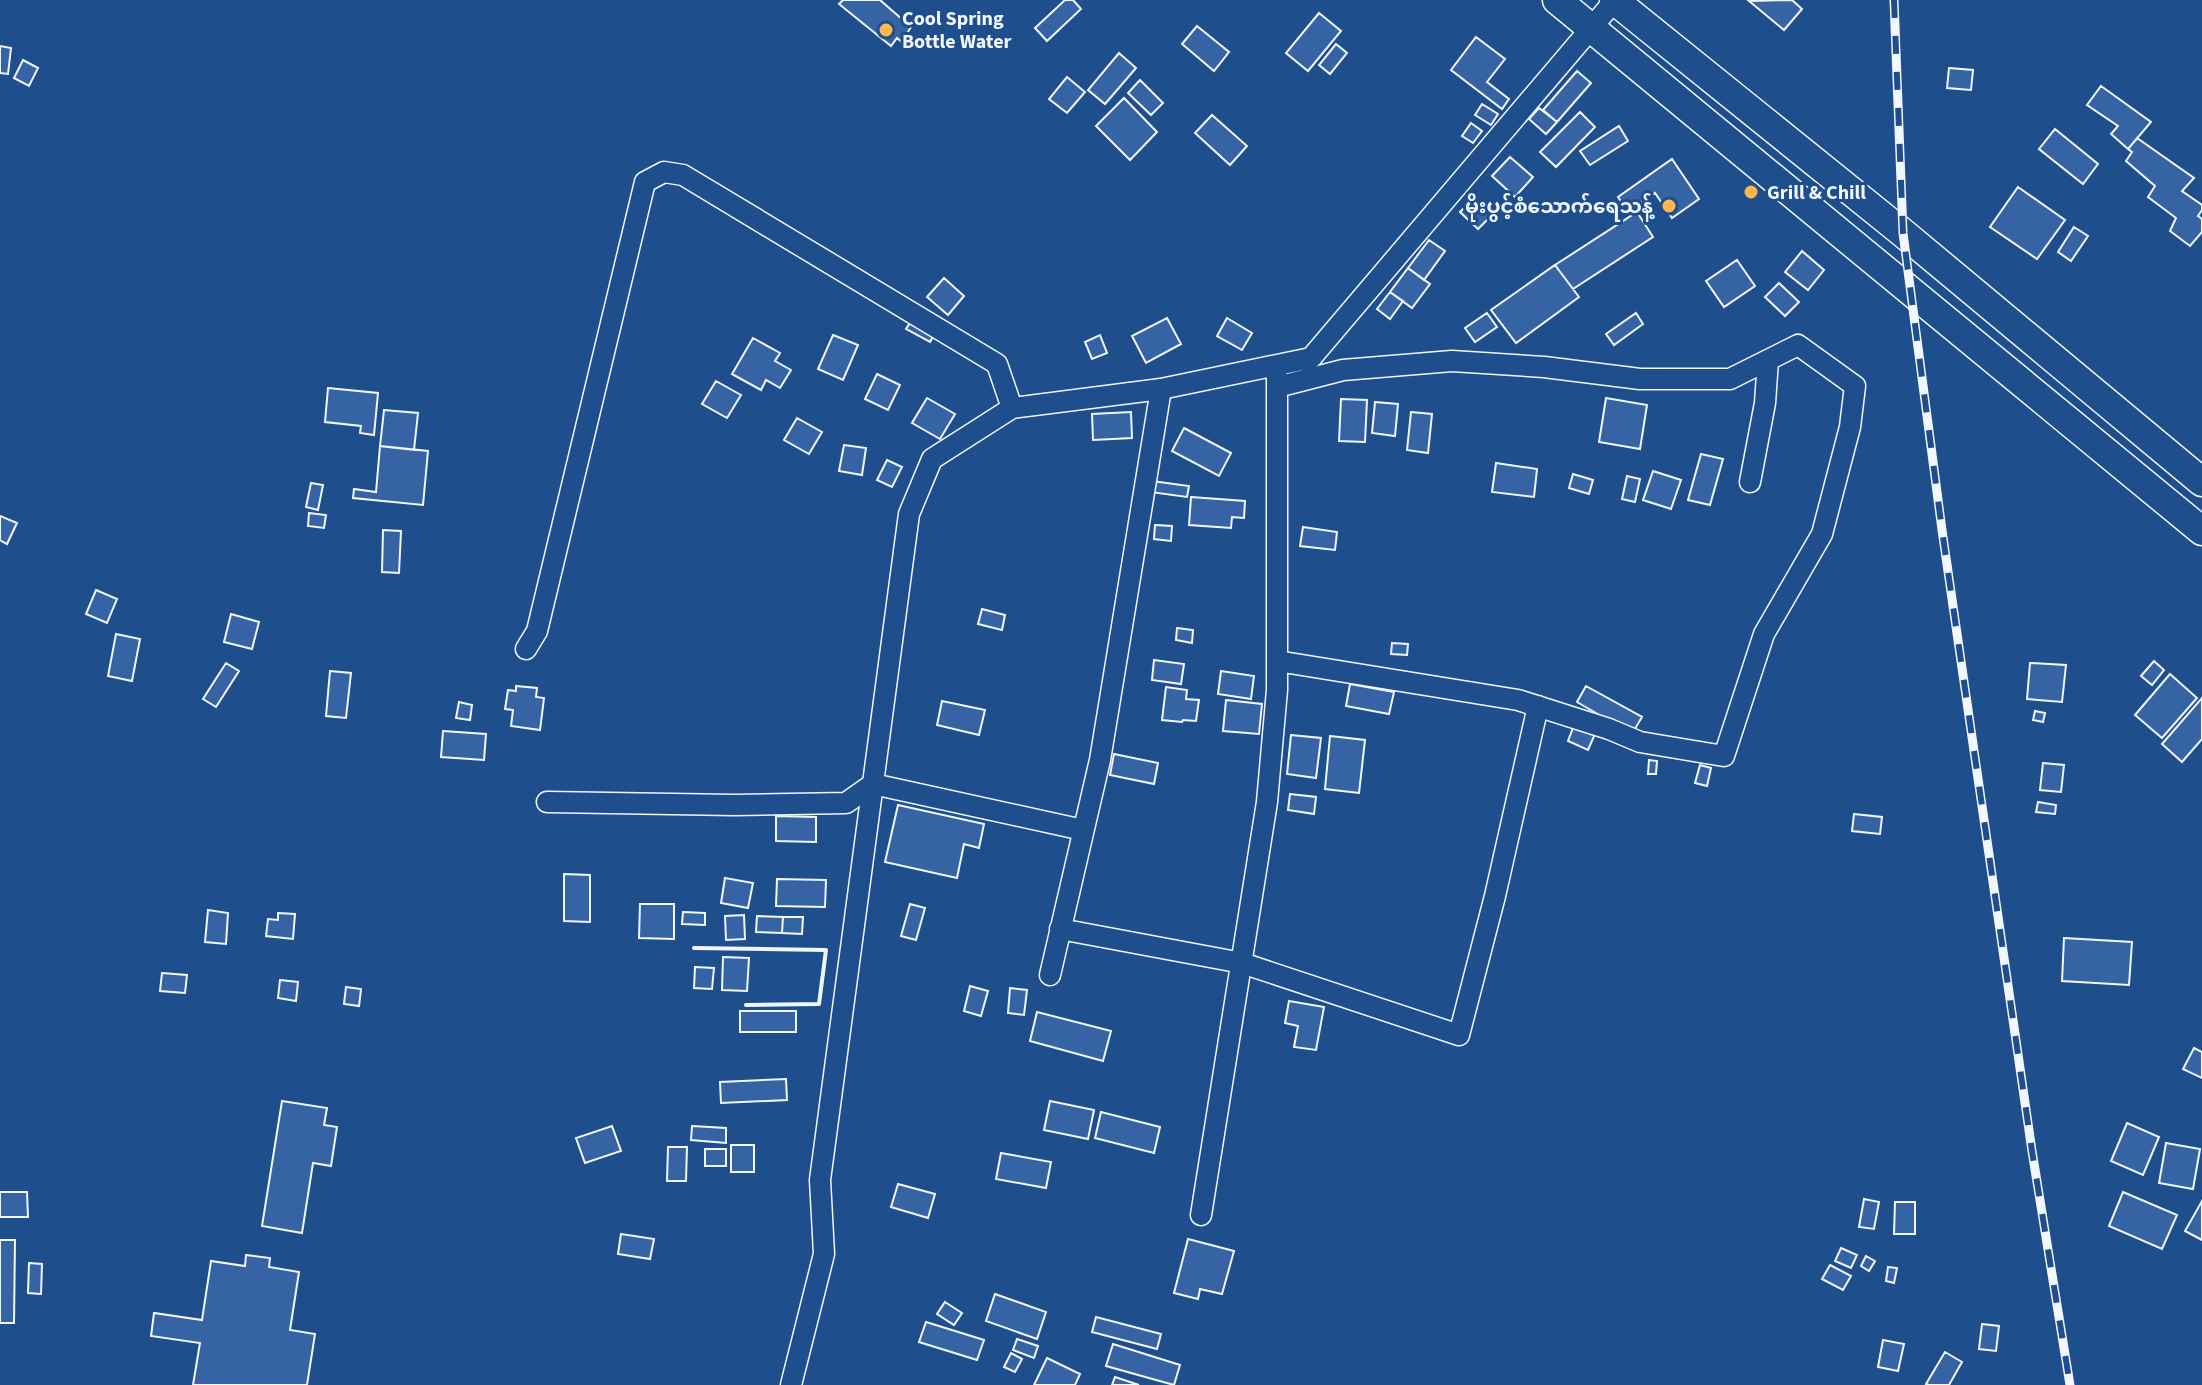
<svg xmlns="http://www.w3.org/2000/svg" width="2202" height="1385" viewBox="0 0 2202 1385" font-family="'Source Sans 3','Noto Sans Myanmar',sans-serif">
<rect width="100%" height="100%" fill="#1f4e8c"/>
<!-- building -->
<path fill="#3563a3" stroke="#f2f6ff" stroke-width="2" d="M843 0H880L911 27 902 42 897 38 891 46 839 4Z
M1065 0H1073L1081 9 1047 41 1035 28Z
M1792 0 1802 9 1784 30 1749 1Z
M1319 13 1341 31 1308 71 1286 53Z
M1197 26 1229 52 1214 71 1182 44Z
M1476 37 1505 59 1487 82 1509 99 1502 109 1451 70Z
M1336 44 1347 53 1330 74 1319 65Z
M0 46 11 48 8 74 0 73Z
M1119 53 1136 68 1105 104 1088 90Z
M23 60 38 68 29 86 14 78Z
M1949 68 1973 70 1971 90 1947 88Z
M1577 71 1591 83 1557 122 1543 110Z
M1067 77 1085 92 1067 113 1049 99Z
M1140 80 1163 103 1151 115 1128 93Z
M2101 86 2151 122 2128 149 2111 134 2118 126 2087 105Z
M1124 98 1157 132 1130 160 1096 126Z
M1482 104 1498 114 1491 125 1475 115Z
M1539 108 1557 122 1546 134 1529 119Z
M1580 112 1595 127 1556 167 1540 152Z
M1212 115 1247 146 1230 165 1195 133Z
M1471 123 1482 131 1473 143 1462 136Z
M1619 126 1628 141 1590 165 1580 151Z
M2055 129 2098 164 2083 184 2039 149Z
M2137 138 2194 178 2182 191 2202 205V210L2198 216 2202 219V232L2190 246 2170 231 2176 218 2148 197 2155 186 2126 161 2132 152 2128 149Z
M1510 157 1533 177 1515 197 1492 176Z
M1672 159 1699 199 1672 218 1655 193 1628 212 1618 197Z
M2018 187 2065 220 2037 259 1990 227Z
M1474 198 1492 215 1478 229 1460 212Z
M1637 212 1653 237 1573 289 1555 265Z
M2074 227 2088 236 2071 261 2058 252Z
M1429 240 1445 251 1424 280 1408 268Z
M1802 251 1824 270 1808 290 1785 272Z
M1737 260 1755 286 1724 307 1706 281Z
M1555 265 1579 297 1516 343 1491 310Z
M1408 268 1430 284 1412 308 1390 292Z
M944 278 964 296 948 315 927 297Z
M1779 283 1799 302 1785 316 1765 297Z
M1390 292 1403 301 1390 319 1377 309Z
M1487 313 1497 327 1475 342 1465 328Z
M1636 313 1643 324 1614 345 1606 334Z
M1167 318 1181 344 1146 363 1132 336Z
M1227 318 1252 333 1242 350 1217 336Z
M911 321 934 335 930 342 906 329Z
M833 335 858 345 843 380 818 369Z
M1100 335 1107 353 1092 359 1085 342Z
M753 338 780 353 775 361 791 370 780 388 766 380 761 390 732 374Z
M877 374 900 385 888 410 865 399Z
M716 381 741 395 727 418 702 404Z
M328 388 378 393 374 435 360 433 361 426 325 422Z
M927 398 955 414 940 439 912 423Z
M1606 398 1647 405 1640 449 1599 442Z
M1341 399 1367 400 1365 442 1339 441Z
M1375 402 1398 404 1395 436 1372 433Z
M384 410 418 413 414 450 380 446Z
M1131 412 1132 438 1093 440 1092 414Z
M1411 412 1432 414 1428 453 1407 450Z
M797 418 822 432 809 454 784 440Z
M1184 428 1231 453 1219 476 1172 451Z
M844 445 866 448 862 475 839 471Z
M380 446 428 451 423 505 353 498 354 489 376 492Z
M1701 454 1723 459 1710 505 1688 500Z
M887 460 902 467 892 487 877 480Z
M1496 463 1537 469 1534 497 1492 492Z
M1653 471 1681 480 1671 509 1643 500Z
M1573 474 1593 480 1589 494 1569 488Z
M1627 476 1640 479 1635 502 1622 499Z
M1152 481 1189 486 1187 497 1150 492Z
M311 483 323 485 318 510 306 507Z
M1191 497 1245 501 1244 518 1232 517 1231 528 1189 525Z
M309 513 326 515 324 528 308 526Z
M0 516 17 523 7 544 0 540Z
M1155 525 1172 526 1171 541 1154 539Z
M1303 527 1337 532 1335 550 1300 546Z
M383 530 401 531 399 573 382 572Z
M96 590 117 599 107 623 86 614Z
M982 609 1005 615 1002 630 978 624Z
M231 614 259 622 252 649 224 642Z
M1177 628 1193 630 1192 643 1176 640Z
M116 634 140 639 132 681 108 676Z
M1392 643 1408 644 1407 655 1391 654Z
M1154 660 1184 664 1181 684 1152 680Z
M2154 661 2164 670 2152 685 2141 676Z
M226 663 239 671 216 707 203 699Z
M2030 663 2066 665 2062 702 2027 699Z
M330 671 351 673 346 718 326 716Z
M1221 671 1254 676 1251 699 1218 694Z
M2170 674 2197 698 2162 738 2135 715Z
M1350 684 1394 692 1389 714 1346 706Z
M516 686 537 688 536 697 544 698 540 730 511 726 513 710 505 709 508 690 516 691Z
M1586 686 1642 717 1632 734 1577 702Z
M1166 687 1187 690 1186 699 1199 700 1196 721 1183 720 1182 722 1162 720Z
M2202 698V739L2182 762 2162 744Z
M1226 700 1262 704 1259 734 1223 731Z
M942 701 985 710 979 735 937 725Z
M459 702 472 705 470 720 456 718Z
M2035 711 2045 713 2043 722 2033 720Z
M1574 725 1595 734 1588 750 1568 741Z
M443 731 486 734 484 760 441 757Z
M1291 735 1321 738 1316 778 1287 774Z
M1330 736 1365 740 1359 793 1325 789Z
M1114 754 1158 763 1154 784 1110 775Z
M1649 760 1657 761 1656 774H1648Z
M2043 763 2064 765 2061 792 2040 790Z
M1700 765 1711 768 1707 786 1695 783Z
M1290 794 1316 797 1314 814 1288 810Z
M2038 802 2056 805 2055 814 2036 812Z
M898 805 984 824 979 848 964 844 957 878 885 862Z
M1854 814 1882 817 1880 834 1852 831Z
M776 816 816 817V842L776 841Z
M564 874 590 875V922L564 921Z
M725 878 753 883 748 908 721 903Z
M777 879 826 880 825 907 776 906Z
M640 904H674V939L639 938Z
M910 904 925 908 916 940 901 936Z
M208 910 228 913 226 944 205 942Z
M683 912 705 913V925L682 924Z
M278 913 295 914 293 939 266 936 268 919 278 920Z
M744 915 745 939 726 940 725 916Z
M757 916 783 917 782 933 756 932Z
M783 917H803L802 934 782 933Z
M2064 938 2132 942 2129 985 2062 981Z
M723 957 749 958 747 991 722 990Z
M695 967 714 968 712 989 694 988Z
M162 973 187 975 185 993 160 991Z
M280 980 298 982 296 1001 278 998Z
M970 986 988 991 981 1016 964 1011Z
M346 987 361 989 359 1006 344 1004Z
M1010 988 1027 990 1024 1015 1008 1013Z
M1289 1001 1324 1007 1316 1050 1294 1047 1298 1026 1285 1023Z
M740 1011H796V1032H740Z
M1037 1012 1111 1031 1103 1061 1030 1041Z
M2194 1048 2202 1052V1078L2183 1069Z
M786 1079 787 1100 721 1103 720 1082Z
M282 1101 327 1108 324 1125 337 1127 331 1166 313 1163 302 1233 262 1226Z
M1050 1101 1094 1110 1088 1139 1044 1130Z
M1101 1112 1160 1127 1154 1153 1095 1138Z
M2127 1123 2159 1137 2143 1175 2111 1161Z
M612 1126 621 1151 585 1163 576 1138Z
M692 1126 726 1128V1143L691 1140Z
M2166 1143 2200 1149 2193 1189 2159 1183Z
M731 1145H754V1172H731Z
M668 1147H687L686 1181H667Z
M705 1149H726V1166H705Z
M1001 1153 1051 1162 1046 1188 996 1179Z
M898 1184 935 1194 928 1218 891 1207Z
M0 1192H27L28 1217H0Z
M2123 1192 2177 1215 2162 1249 2109 1226Z
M1864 1199 1879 1202 1874 1229 1859 1227Z
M2202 1201V1240L2185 1231Z
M1895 1202H1915V1234H1894Z
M621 1234 654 1239 650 1259 618 1254Z
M1188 1239 1234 1251 1222 1294 1200 1289 1198 1299 1174 1293Z
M0 1240H15L14 1323H0Z
M1841 1248 1857 1255 1851 1268 1835 1261Z
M246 1255 270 1258 269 1267 299 1272 290 1330 315 1334 307 1385H193L200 1343 151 1336 154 1313 202 1320 211 1261 245 1266Z
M1866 1256 1875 1261 1869 1271 1861 1266Z
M29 1263 42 1264 41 1294 28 1293Z
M1830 1265 1851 1276 1843 1290 1822 1279Z
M1888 1267 1897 1268 1894 1283 1886 1281Z
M995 1294 1046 1312 1037 1339 986 1321Z
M945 1302 962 1313 954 1325 937 1314Z
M1096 1317 1161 1334 1157 1349 1092 1332Z
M926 1322 984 1340 977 1360 919 1342Z
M1982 1324 1999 1326 1996 1351 1979 1349Z
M1017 1339 1038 1346 1034 1358 1013 1350Z
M1883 1340 1904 1344 1898 1371 1878 1367Z
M1113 1344 1180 1365 1174 1385 1106 1366Z
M1945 1352 1962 1362 1949 1385H1929L1926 1384Z
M1011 1353 1022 1359 1015 1372 1004 1367Z
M1047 1358 1080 1374 1075 1385H1034Z
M1115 1377 1139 1385H1112Z"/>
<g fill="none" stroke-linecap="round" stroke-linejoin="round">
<defs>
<path id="street" d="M1750 482 1765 403 1768 360
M526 649 537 631 645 182 664 172 683 175 997 364 1012 408
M1277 661 1518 700 1609 729 1640 742 1724 756 1764 634 1822 534 1850 427 1855 386 1798 345 1730 379H1640L1544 367 1452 361 1343 370 1277 387
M547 802 734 805 846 803 873 784 1083 830
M1060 929 1242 963 1459 1035 1495 896 1538 706
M1050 975 1100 760 1161 389
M1201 1215 1267 802 1277 690V377
M791 1385 824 1254 820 1180 909 514 932 459 1012 408 1161 389 1311 358 1615 0"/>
<path id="secondary" d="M1557 0 2202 531
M1614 0 1903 233 2202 482"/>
</defs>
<!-- street casing -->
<use href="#street" stroke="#f2f6ff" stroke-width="23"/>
<!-- secondary casing -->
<use href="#secondary" stroke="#f2f6ff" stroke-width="31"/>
<!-- street -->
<use href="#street" stroke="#1f4e8c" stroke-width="20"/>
<!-- secondary -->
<use href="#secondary" stroke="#1f4e8c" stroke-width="28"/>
<defs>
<path id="rail" d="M1894 0 1903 233 1942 530 2032 1151 2070 1385"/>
</defs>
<!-- rail casing -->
<use href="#rail" stroke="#f2f6ff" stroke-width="9"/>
<!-- rail -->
<use href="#rail" stroke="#1f4e8c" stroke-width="6" stroke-dasharray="18" stroke-linecap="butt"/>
<!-- wall -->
<path stroke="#f2f6ff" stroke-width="4" d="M694 948 826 950 819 1004 746 1005"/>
</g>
<!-- markers -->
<g fill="#ffb74d" stroke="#1f4e8c" stroke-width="3">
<circle cx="886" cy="30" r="8"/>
<circle cx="1751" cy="192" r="8"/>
<circle cx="1669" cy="206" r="8"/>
</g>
<g text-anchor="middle" stroke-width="6" stroke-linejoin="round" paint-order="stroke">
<!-- poi labels -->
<g font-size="20" font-weight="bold" fill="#f2f6ff" stroke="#1f4e8c" text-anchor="start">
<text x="902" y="25">Cool Spring<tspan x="902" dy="23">Bottle Water</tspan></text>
<text x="1767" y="199">Grill &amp; Chill</text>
<text x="1653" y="213" text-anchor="end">မိုးပွင့်စံသောက်ရေသန့်</text>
</g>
</g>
</svg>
